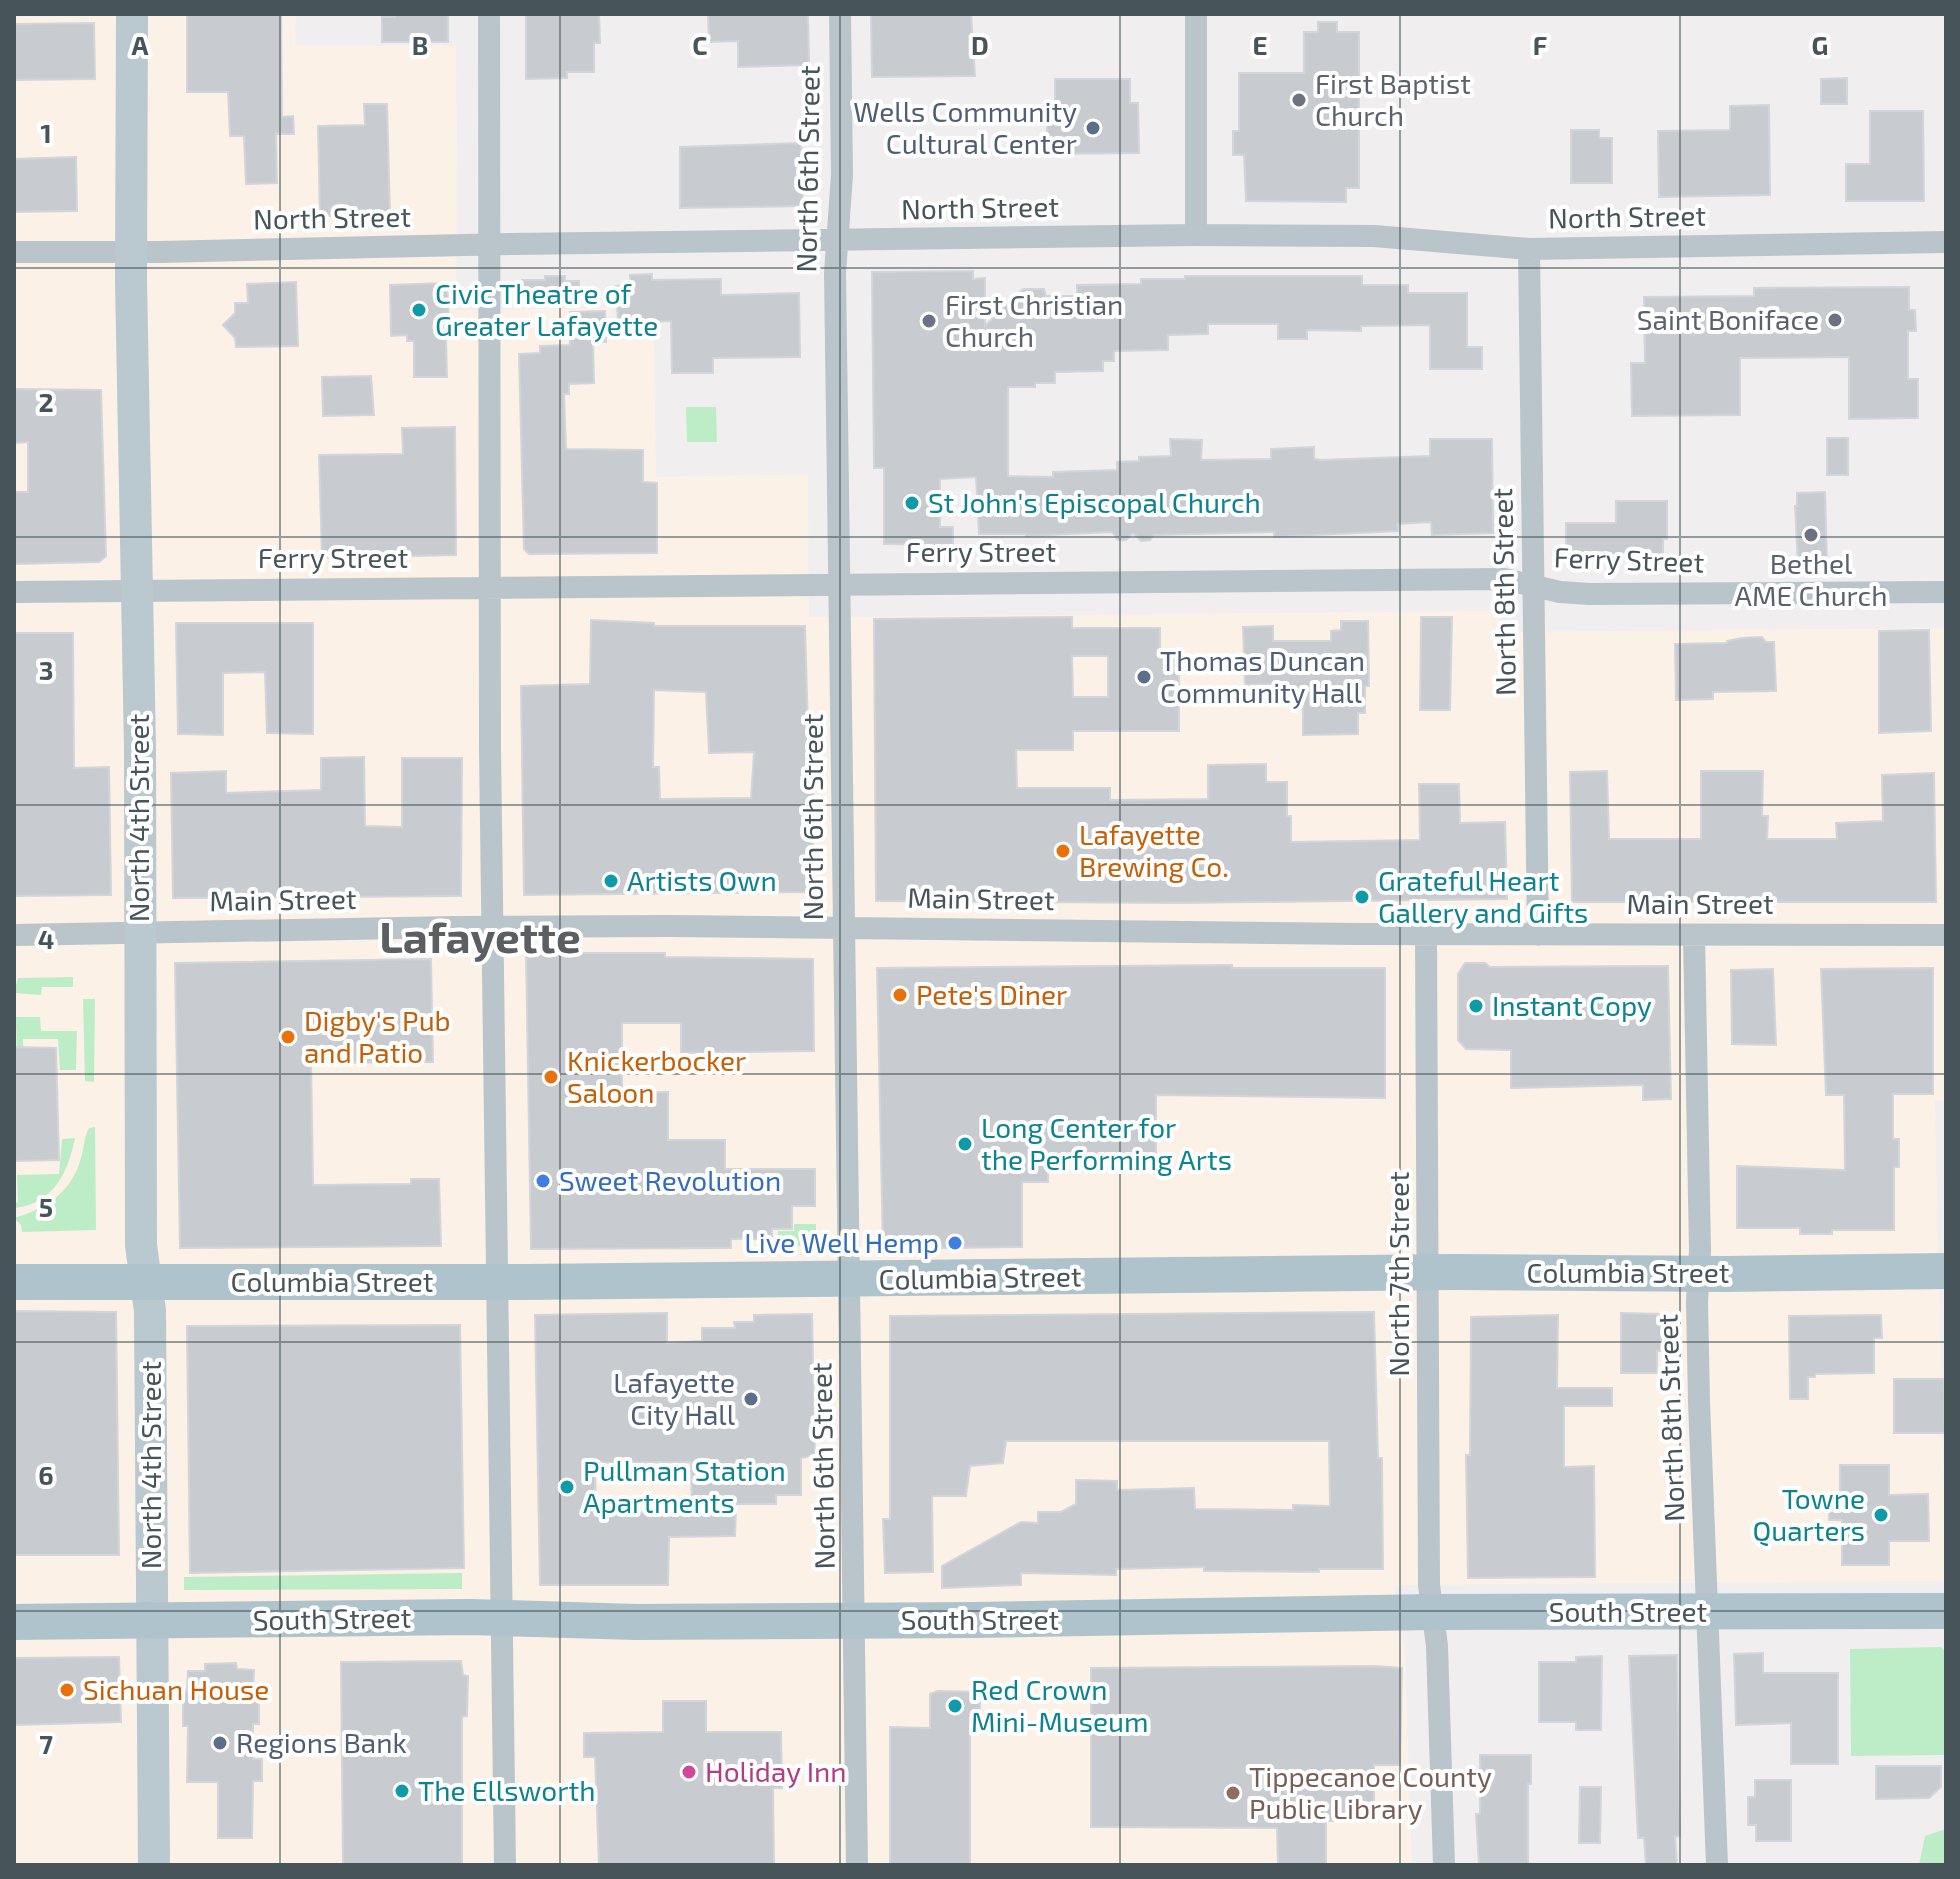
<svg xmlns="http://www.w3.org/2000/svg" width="1960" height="1879" viewBox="0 0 1960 1879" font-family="'Exo 2',sans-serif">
<rect width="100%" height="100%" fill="#f0eeee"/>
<!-- commercial -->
<path fill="#fbf1e7" d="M14 14H296L295 46H456L458 213 455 310 611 308V340H654L656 477 808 474 809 617 1499 611 1500 632 1946 628V1100L1935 1101 1946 1581 1394 1585 1405 1653 1412 1865H14Z"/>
<!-- green -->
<path fill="#bdedc6" d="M686 407H716L717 442H687Z
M73 977V987H42L41 995 14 993 18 978Z
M83 999H95L94 1082 85 1081Z
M16 1017H40L41 1031H77L76 1070H60L58 1039H23V1059H17Z
M95 1127 96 1230 22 1232 21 1225 14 1218C46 1209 72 1192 81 1158 84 1148 84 1137 89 1128Z
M75 1138C68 1172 54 1204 14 1208V1203L18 1202 17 1175 59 1174 62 1139Z
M794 1224H816V1246H777L778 1231H794Z
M462 1573V1589L184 1590V1577Z
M1941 1647 1946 1653V1755L1851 1756 1850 1649Z
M1946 1829V1865H1919L1925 1836Z"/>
<!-- building -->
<path fill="#c8ccd0" stroke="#d2d5d9" stroke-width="2" fill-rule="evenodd" d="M187 14H281L282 117 293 116 294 134H276L277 183 246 184 244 136H230L228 92H187Z
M395 14H448V42H382V17H395Z
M526 14H599L600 43H594V72H567V78L526 79Z
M708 14H808L809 65 738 67V41L709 42Z
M871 14H971L975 76 872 77Z
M1318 22H1337V32H1359V188H1346V202L1246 201 1244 155H1233V131H1239V73H1304V32H1318Z
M94 23 95 79 14 80V24Z
M1847 78V104H1821V79Z
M1055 79H1130V103H1138L1139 153 1047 154V104L1055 103Z
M364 104H387L390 215 320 216 318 126 365 125Z
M1769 105 1770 195 1659 197 1658 131 1730 130V106Z
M1870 111H1923L1924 201H1846V164H1870Z
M1571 130H1599V138H1612V183H1571Z
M801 143 803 206 680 208V147Z
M76 157 77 211 14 212V159Z
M973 271V279L985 278V326L1023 289H1044L1046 296H1077V285L1141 284V279H1185V276H1362V285H1408V293H1467V347H1482V369H1430V325L1361 326V331L1307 330V339H1278V324H1208V334L1168 335V350L1114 351V361H1103V371L1055 372V383H1035V387H1008V476L1053 477V472L1117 470V462L1139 461V457L1171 456 1170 439 1202 440 1201 460 1271 459V449L1314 447V459L1321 460 1430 456V439H1492L1493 533 1432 535 1431 522 1398 524V531L1274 537V532L1154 535 1150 540 1141 541 1133 533 1126 540H1118L1112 532 1026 536V534H979L976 477 940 479V527H953V545L884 544V468H874L872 272Z
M652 274V280L721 279V295L799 293 800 357 713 358V373H672L671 321 618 323 616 286 631 285 630 275Z
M545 276H565V281H579V306H522V280H545Z
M296 282 298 346 236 347 235 338 223 325 235 313V303H248L247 284Z
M447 283 450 339H446L447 377H414V341H407V335L391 336 390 285Z
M1909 287V310H1915L1916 331H1908V379H1918V418L1849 419V357L1740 358V415L1632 416 1631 363H1645L1644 297 1754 296V288Z
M605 311 606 342H593L594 383 569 384V394H564L566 449 643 450V482L657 483V553L529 554 524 549 519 354 540 353V346L570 345V312Z
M371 376 374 415 323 416 322 377Z
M14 389 101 390 106 556 99 562 14 564V492H28V442L14 443Z
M455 427 456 555 322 558 319 455 403 454 402 428Z
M1827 438H1848V475H1827Z
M1825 492 1827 565H1798L1795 506H1797V493Z
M1616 501H1667V539H1663V554L1566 555V523H1616Z
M1072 617V628H1160V653H1179V731H1073V750H1016L1017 788H1110V800L1208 799V765L1266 764V782H1287V816H1291V842L1420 840 1419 784H1459L1460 823 1505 822 1507 899 1179 903 876 901 874 619ZM1072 656H1108V697H1073Z
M1421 617H1452L1450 710H1420Z
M591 620 654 623V626H805L809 765H813V892L524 895 521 686 590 684ZM654 690 706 692 709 753 754 752 751 798 660 799 659 767H653Z
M1341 621H1368L1369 686H1365V713H1358V734L1303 735V703H1288V683L1245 685 1243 627 1273 626V641H1331V631L1341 630Z
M176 623H313V734L267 733 265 672 223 673V735L178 734Z
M1929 630 1931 731 1879 733V631Z
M14 633H73L74 768 109 767 111 895 14 896Z
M1762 637 1766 642H1774L1776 691 1713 692V699L1676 700 1675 644 1727 643V641L1742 638Z
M364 757 365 826 402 827V758H462L461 896 173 898 171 773 226 771V793L321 790V758Z
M1607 771 1609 839H1701V771H1763L1762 816H1768L1767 839H1837L1836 823 1883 821 1882 775 1934 773 1936 902H1572L1570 772Z
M526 953H665V957L813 959 814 1051 681 1053V1023H622V1093L668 1092V1140H725V1169H815V1206H792V1229H772V1239H731V1248L531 1249Z
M431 959 433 1062 311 1063 313 1185 411 1184V1179H439L441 1246 180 1248 175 963Z
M1465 963H1485L1490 967 1668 966 1671 1099 1643 1100V1085L1511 1088V1050L1466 1049 1458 1040V974Z
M1232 965V968H1385V1098L1156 1095V1161H1048V1182H1022V1247L883 1249 877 968Z
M1933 968V1094H1893V1139H1899V1167H1894V1230H1832V1234H1800V1228H1737V1166L1845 1170 1844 1095H1826L1821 969Z
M1773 969 1776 1045 1732 1044 1731 970Z
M14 1047 56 1048 59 1160 14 1161Z
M14 1311 116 1312 119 1555H14Z
M1374 1312 1378 1458H1382L1383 1569H1319V1572L1204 1571V1567L1116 1569V1575L1021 1573V1585L942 1588V1566L1021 1522 1038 1523V1512H1061L1076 1504V1480L1117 1481V1490L1194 1488 1195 1509 1293 1510V1505L1330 1506 1329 1441H1006L1003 1463 970 1466 966 1496H932L933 1572 885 1573 883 1519H890V1316Z
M667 1313V1343L702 1341V1328H735L734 1322H754V1315L812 1314 815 1455 801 1458V1495H776V1504H736L735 1536 669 1537 668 1585H540L535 1315ZM691 1462 692 1513 597 1512 594 1463Z
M1621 1313 1662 1314 1661 1351H1657V1373H1621Z
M1558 1315 1557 1388H1612V1406H1564V1467L1594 1466 1595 1577 1468 1578 1466 1455H1470L1471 1317Z
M1881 1315 1882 1338H1874V1373L1815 1374V1377H1808V1399H1790L1789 1316Z
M460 1325 464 1568 190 1573 187 1326Z
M1894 1379H1944L1945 1433H1894Z
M1840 1465H1889V1495L1928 1494 1929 1541H1889V1565H1842V1520H1829V1495H1840Z
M1763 1653V1673H1838V1764H1791V1723L1736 1725 1734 1654Z
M1677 1655 1680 1836 1675 1837 1677 1865H1646L1644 1838H1638L1629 1656Z
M1602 1656 1601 1730H1576V1722H1539V1662H1576V1657Z
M119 1657 121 1722 14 1725V1658Z
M461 1661 463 1675 468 1676 467 1716 462 1717V1865H343L341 1662Z
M236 1663 237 1669 254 1670 253 1689H259V1724H253V1759H262V1781H253L252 1838H218V1782H187L188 1726H183V1691H187L188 1671H205V1664Z
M1375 1666 1402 1668 1400 1765H1374V1821H1326V1865H1278L1277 1828 1091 1827V1668Z
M938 1691 980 1692V1717L970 1716V1865H890V1727L930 1728V1694Z
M663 1701H706V1732H781L782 1788H773L774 1865H599L595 1757H584V1733L663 1732Z
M1480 1755H1531V1784H1528V1865H1479L1476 1814H1480Z
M1876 1766H1941V1787L1929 1798 1876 1799Z
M1755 1780H1791V1841H1756V1825H1748V1797H1755Z
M1580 1787H1601L1600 1843H1579Z"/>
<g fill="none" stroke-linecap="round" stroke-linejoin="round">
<!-- street -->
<path stroke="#b9c5ca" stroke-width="22" d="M489 14 490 749 505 1865
M840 14 842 175 835 273 857 1865
M1196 235V14
M1529 249 1538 935
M14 252H160L512 244 1196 235 1374 236 1529 249 1946 242
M14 592 1504 579 1560 592 1589 594 1946 592
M14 935 455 927 670 926 1360 934 1946 935
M1426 935 1429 1585 1437 1646 1444 1865
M1694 935 1700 1250 1697 1302 1699 1402 1717 1865"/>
<!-- secondary -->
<path stroke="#bac8cf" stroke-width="32" d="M132 14 131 280 140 748 141 1245 150 1311 154 1865"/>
<!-- primary -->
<path stroke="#aec3cc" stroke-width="36" d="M14 1282H526L1454 1272 1725 1274 1946 1271
M14 1622 471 1617 636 1622 975 1620 1433 1612 1946 1611"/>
</g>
<!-- grid -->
<path fill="none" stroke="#47555a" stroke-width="2" stroke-opacity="0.55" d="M280 14V1865M560 14V1865M840 14V1865M1120 14V1865M1400 14V1865M1680 14V1865M14 268H1946M14 537H1946M14 805H1946M14 1074H1946M14 1342H1946M14 1611H1946"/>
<!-- markers -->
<g fill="#6b7280" stroke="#fff" stroke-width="3">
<circle cx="1299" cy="100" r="8"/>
<circle cx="1835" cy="320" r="8"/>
<circle cx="929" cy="321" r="8"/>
<circle cx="1811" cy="535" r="8"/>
</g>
<g fill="#5c6f8a" stroke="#fff" stroke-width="3">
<circle cx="1093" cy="128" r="8"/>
<circle cx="1144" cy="677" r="8"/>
<circle cx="751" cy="1399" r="8"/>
<circle cx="220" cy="1743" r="8"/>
</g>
<g fill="#0f9aa8" stroke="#fff" stroke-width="3">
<circle cx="419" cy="310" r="8"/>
<circle cx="912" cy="503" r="8"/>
<circle cx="611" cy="881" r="8"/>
<circle cx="1362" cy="897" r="8"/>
<circle cx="1476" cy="1006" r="8"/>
<circle cx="965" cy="1144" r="8"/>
<circle cx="567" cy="1487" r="8"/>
<circle cx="1881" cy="1515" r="8"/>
<circle cx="955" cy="1706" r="8"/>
<circle cx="402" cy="1791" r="8"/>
</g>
<g fill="#e8710a" stroke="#fff" stroke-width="3">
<circle cx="1063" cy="851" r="8"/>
<circle cx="900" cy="995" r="8"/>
<circle cx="288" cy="1037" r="8"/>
<circle cx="551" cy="1077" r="8"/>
<circle cx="67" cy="1690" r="8"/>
</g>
<g fill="#3f7fe0" stroke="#fff" stroke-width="3">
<circle cx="543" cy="1181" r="8"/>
<circle cx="955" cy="1243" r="8"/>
</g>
<circle fill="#d1479c" stroke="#fff" stroke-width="3" cx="689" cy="1772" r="8"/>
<circle fill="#8d6e63" stroke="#fff" stroke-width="3" cx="1233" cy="1793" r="8"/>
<g text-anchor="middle" stroke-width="8" stroke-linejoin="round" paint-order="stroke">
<!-- worship labels -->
<g font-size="28" fill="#5b616d" stroke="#fff" text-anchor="start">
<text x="1315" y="94">First Baptist<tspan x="1315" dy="32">Church</tspan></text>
<text x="945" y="315">First Christian<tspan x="945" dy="32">Church</tspan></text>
<text x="1819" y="330" text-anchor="end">Saint Boniface</text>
<text x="1811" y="574" text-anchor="middle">Bethel<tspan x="1811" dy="32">AME Church</tspan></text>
</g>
<!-- service labels -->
<g font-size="28" fill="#4e5e75" stroke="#fff" text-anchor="end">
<text x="1077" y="122">Wells Community<tspan x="1077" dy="32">Cultural Center</tspan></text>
<text x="1160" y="671" text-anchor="start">Thomas Duncan<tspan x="1160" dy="32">Community Hall</tspan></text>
<text x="735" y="1393">Lafayette<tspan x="735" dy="32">City Hall</tspan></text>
<text x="236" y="1753" text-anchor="start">Regions Bank</text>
</g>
<!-- street labels -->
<g font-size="28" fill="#47555a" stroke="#fff">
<text transform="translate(808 169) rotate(-89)" y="10">North 6th Street</text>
<text transform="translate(980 208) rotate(-1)" y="10">North Street</text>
<text transform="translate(1627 217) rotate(-1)" y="10">North Street</text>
<text transform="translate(332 218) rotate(-1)" y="10">North Street</text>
<text x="981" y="562">Ferry Street</text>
<text x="333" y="568">Ferry Street</text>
<text transform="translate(1629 560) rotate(2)" y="10">Ferry Street</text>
<text transform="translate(1504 592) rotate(-91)" y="10">North 8th Street</text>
<text transform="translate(813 817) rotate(-90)" y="10">North 6th Street</text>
<text transform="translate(139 818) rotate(-90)" y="10">North 4th Street</text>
<text transform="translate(981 899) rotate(1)" y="10">Main Street</text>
<text transform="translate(283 900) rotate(-1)" y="10">Main Street</text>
<text x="1700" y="914">Main Street</text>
<text x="1628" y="1283">Columbia Street</text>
<text transform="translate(1399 1274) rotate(-90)" y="10">North 7th Street</text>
<text transform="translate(980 1278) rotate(-1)" y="10">Columbia Street</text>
<text x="332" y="1292">Columbia Street</text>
<text transform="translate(1671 1418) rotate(-92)" y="10">North 8th Street</text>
<text transform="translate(151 1465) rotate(-90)" y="10">North 4th Street</text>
<text transform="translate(823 1466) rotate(-91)" y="10">North 6th Street</text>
<text x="1628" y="1622">South Street</text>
<text transform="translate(332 1619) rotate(-1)" y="10">South Street</text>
<text x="980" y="1630">South Street</text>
</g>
<!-- culture labels -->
<g font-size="28" fill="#0d838f" stroke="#fff" text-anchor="start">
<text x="435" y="304">Civic Theatre of<tspan x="435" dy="32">Greater Lafayette</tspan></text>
<text x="928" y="513">St John's Episcopal Church</text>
<text x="627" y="891">Artists Own</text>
<text x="1378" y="891">Grateful Heart<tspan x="1378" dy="32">Gallery and Gifts</tspan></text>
<text x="1492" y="1016">Instant Copy</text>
<text x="981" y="1138">Long Center for<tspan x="981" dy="32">the Performing Arts</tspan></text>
<text x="583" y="1481">Pullman Station<tspan x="583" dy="32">Apartments</tspan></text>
<text x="1865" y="1509" text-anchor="end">Towne<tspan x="1865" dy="32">Quarters</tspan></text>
<text x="971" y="1700">Red Crown<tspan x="971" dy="32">Mini-Museum</tspan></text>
<text x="418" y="1801">The Ellsworth</text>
</g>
<!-- food labels -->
<g font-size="28" fill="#c56008" stroke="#fff" text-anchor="start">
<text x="1079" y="845">Lafayette<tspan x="1079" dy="32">Brewing Co.</tspan></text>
<text x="916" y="1005">Pete's Diner</text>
<text x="304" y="1031">Digby's Pub<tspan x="304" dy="32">and Patio</tspan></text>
<text x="567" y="1071">Knickerbocker<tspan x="567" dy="32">Saloon</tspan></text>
<text x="83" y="1700">Sichuan House</text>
</g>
<!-- shop labels -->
<g font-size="28" fill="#366cbe" stroke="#fff" text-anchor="start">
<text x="559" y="1191">Sweet Revolution</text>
<text x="939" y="1253" text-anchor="end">Live Well Hemp</text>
</g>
<!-- hotel labels -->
<g font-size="28" fill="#b23c85" stroke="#fff" text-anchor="start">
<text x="705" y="1782">Holiday Inn</text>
</g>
<!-- education labels -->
<g font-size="28" fill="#785e54" stroke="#fff" text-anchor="start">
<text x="1249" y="1787">Tippecanoe County<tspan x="1249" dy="32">Public Library</tspan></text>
</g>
<!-- town labels -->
<g font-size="44" font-weight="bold" fill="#5b5f62" stroke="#fff">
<text x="480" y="953">Lafayette</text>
</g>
</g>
<g font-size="26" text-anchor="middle" font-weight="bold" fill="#47555a" stroke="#fff" stroke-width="8" stroke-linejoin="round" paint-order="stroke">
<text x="140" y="55">A</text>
<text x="420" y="55">B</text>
<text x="700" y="55">C</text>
<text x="980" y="55">D</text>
<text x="1260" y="55">E</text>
<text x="1540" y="55">F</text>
<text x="1820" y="55">G</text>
<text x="46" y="143">1</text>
<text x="46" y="412">2</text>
<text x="46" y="680">3</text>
<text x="46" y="949">4</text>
<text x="46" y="1217">5</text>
<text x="46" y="1485">6</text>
<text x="46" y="1754">7</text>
</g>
<!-- border -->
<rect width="1960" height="1879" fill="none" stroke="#47555a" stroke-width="32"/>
</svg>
